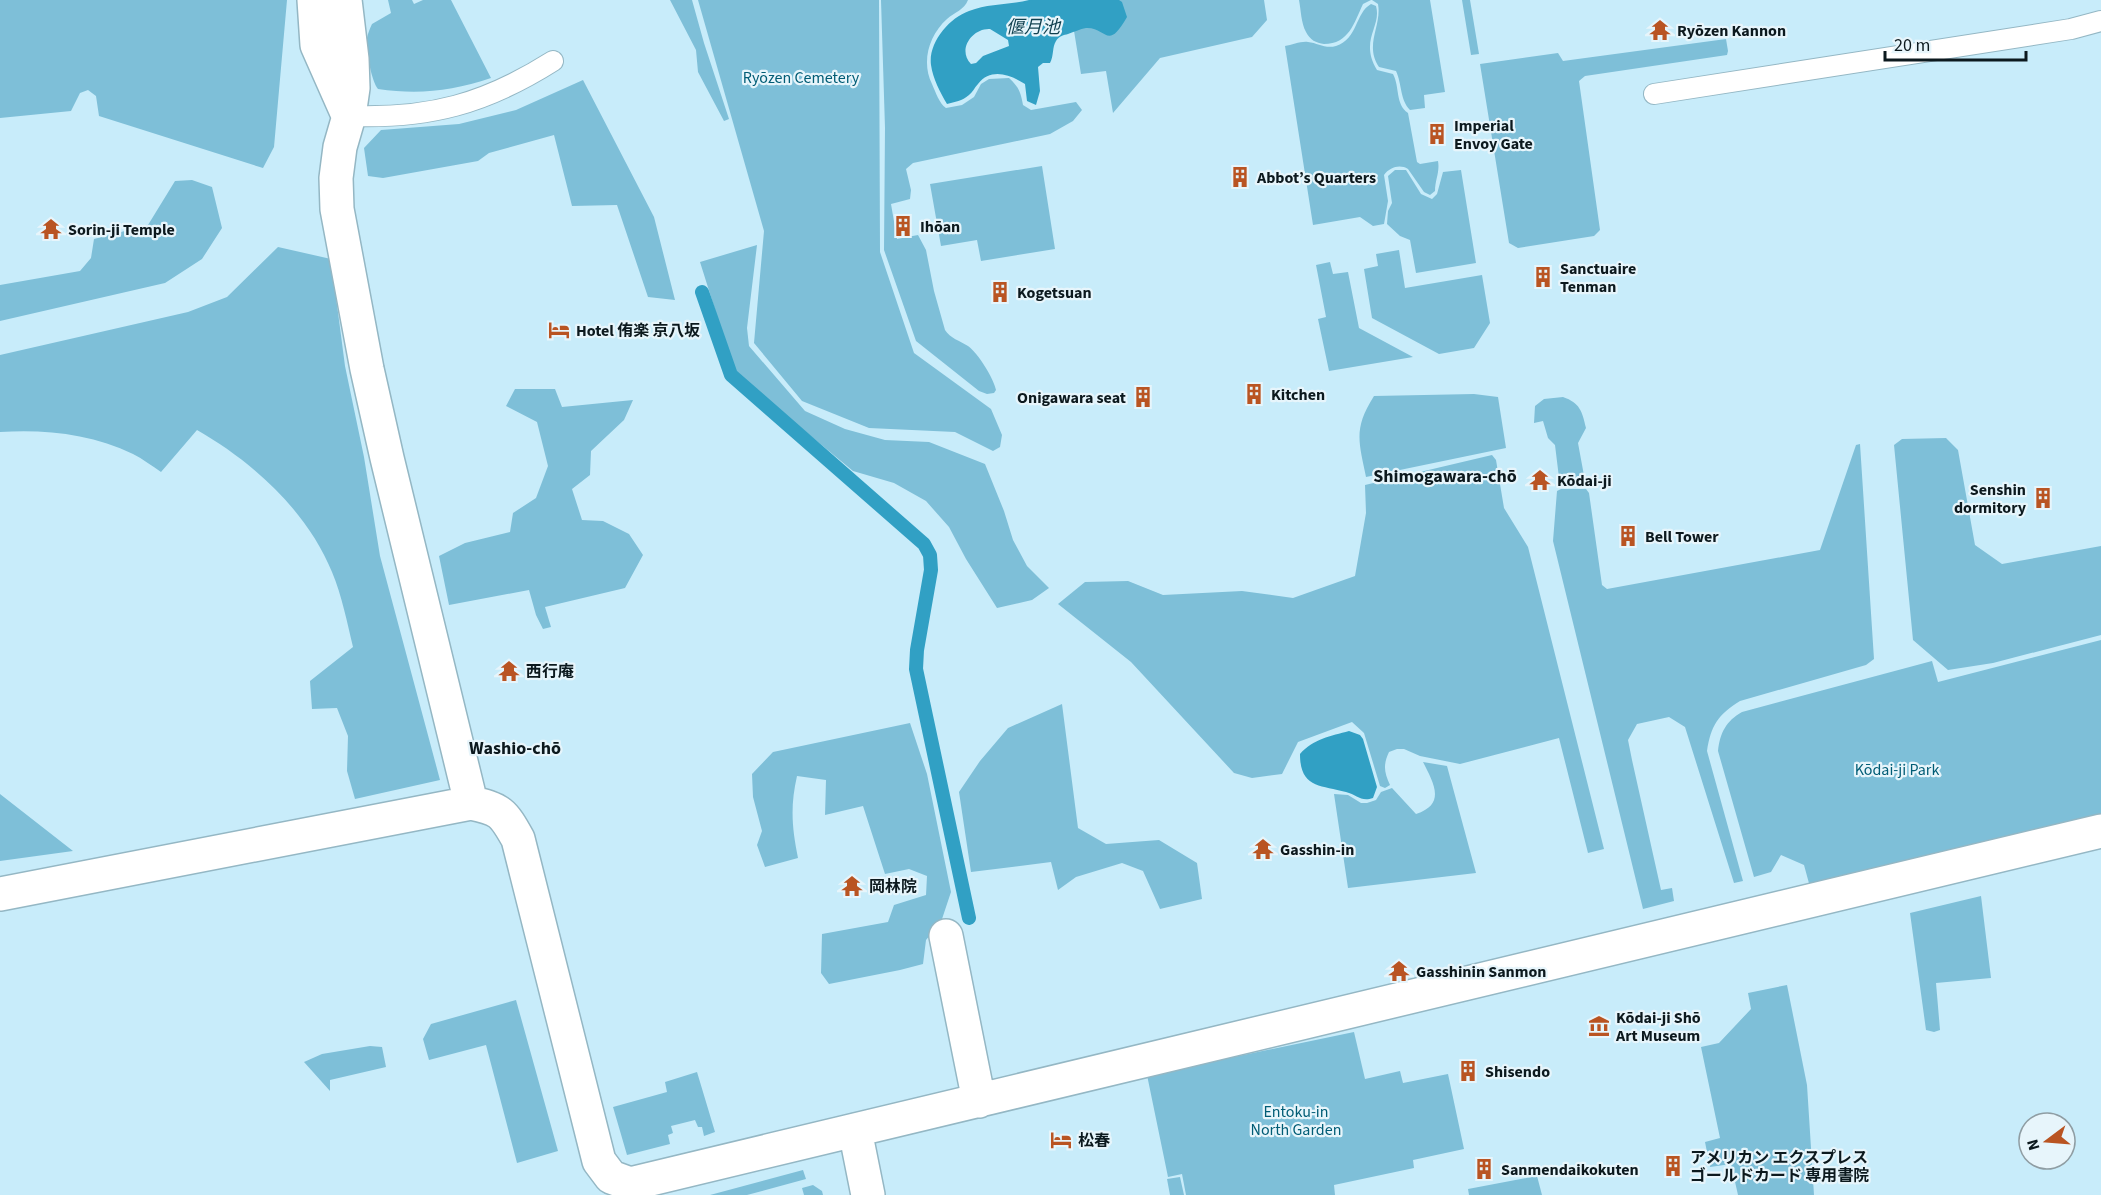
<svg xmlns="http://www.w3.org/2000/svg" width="2101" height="1195" viewBox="0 0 2101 1195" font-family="'Source Sans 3','Noto Sans JP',sans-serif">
<rect width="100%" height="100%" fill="#c8ecfa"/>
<!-- green -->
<path fill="#7ebfd8" d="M0 0H287L274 147 263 168 99 116 96 96 88 90 80 93 71 111 0 118Z
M388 0H412L414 4 423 0H451L491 78C452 91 419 95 378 89 371 80 366 50 367 38 368 33 370 28 372 24L391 13Z
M670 0H692L704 43 729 119 724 121 698 72 696 50Z
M698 0H879L880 252 914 353 991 409 1002 435 1000 447 993 451 955 432 869 428 802 401 754 343 764 231Z
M881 0H968C964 10 955 12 947 19 929 35 921 62 932 84 936 93 939 103 946 108L962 105 974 97 981 84 989 79 1009 78C1019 87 1021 93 1023 105L1031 110 1076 102 1082 110 1073 121 1050 134 913 163 906 169 911 190 910 199 891 204 897 239 918 235 926 250 934 291 945 330C950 338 960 341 968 346 978 353 994 379 996 390L994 393 987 394 979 391 916 341 884 250 885 128Z
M1069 0H1264L1267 20 1252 37 1160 58 1113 113 1106 71 1081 74Z
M1299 0H1371L1363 4C1354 23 1349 44 1324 44 1316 43 1310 40 1306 32 1301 23 1301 10 1299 0Z
M1372 0H1430L1445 92 1424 95 1425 108 1410 110C1400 100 1402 84 1396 71L1379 67C1364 45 1382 26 1378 4Z
M1462 0H1470L1479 54 1471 55Z
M1371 4 1376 6C1382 27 1359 40 1377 70L1393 74C1400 87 1395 104 1408 113L1417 162 1420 164 1438 161C1440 172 1435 180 1435 191L1430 195 1424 192 1408 169C1400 164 1390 167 1384 175L1388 201 1384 224 1373 226 1360 217 1313 225 1285 46C1292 45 1301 41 1308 42 1318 43 1325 49 1336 46 1358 39 1355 13 1371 4Z
M1726 39 1728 51 1727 55 1585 76 1579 81 1600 230 1594 236 1518 248 1509 243 1480 64 1558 53 1563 61Z
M583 80 654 217 675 300 648 297 617 205 572 206 554 135 489 153 478 161 383 178 368 176 364 148 381 130 459 124 516 110Z
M1042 166 1055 249 981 261 977 240 941 246 930 184Z
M1395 170H1406L1421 194 1432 199 1437 194 1443 172 1461 170 1476 263 1416 273 1410 240 1400 236 1387 224 1388 211 1392 203 1388 176Z
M192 180 212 187 222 228 202 259 165 283 0 321V285L80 271 91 258 94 239 148 225 175 181Z
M757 245 747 328 749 346 805 411 845 429 885 440 929 442 985 464 1004 511 1013 540 1027 566 1049 588 1032 600 997 608 966 559 949 527 926 501 894 483 853 471 735 373 700 262Z
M278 247 331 259 345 366 364 457 380 556 440 780 355 799 347 771 348 736 337 708 312 709 310 681 353 647C347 622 342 596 332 572 307 511 253 462 197 430L161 472C152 466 143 459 133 454 92 434 45 429 0 432V355L188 312 227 297Z
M1399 250 1405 288 1482 275 1490 323 1474 348 1439 354 1372 318 1364 269 1378 266 1376 254Z
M1330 262 1333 274 1348 272 1359 328 1413 357 1329 371 1318 319 1326 317 1316 265Z
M515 389H555L562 407 633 400 624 420 591 451 590 475 572 489 582 520 603 521 629 534 643 555 625 588 545 607 551 627 543 629 536 615 529 590 449 605 439 556 465 543 510 532 513 513 536 498 548 466 537 422 506 406Z
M1474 394 1498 397 1506 448 1366 477C1359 442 1353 429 1374 396Z
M1563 397C1580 403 1582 411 1586 428L1578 443 1585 481 1560 486 1555 445 1548 438 1543 421 1534 423 1535 406 1544 399Z
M1946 438 1958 450 1975 545 2002 564 2101 546V635L1993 663 1948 670 1913 640 1894 445 1902 439Z
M1860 444 1874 659 1866 665 1740 701C1718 715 1711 725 1707 751L1743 881 1734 883 1685 727 1669 717 1637 724 1628 740 1632 760 1661 890 1672 888 1674 901 1643 909 1553 541 1557 491 1561 489H1586L1589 493 1602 585 1607 589 1820 550 1856 445Z
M1492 455 1496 460 1504 508 1528 547 1604 849 1588 853 1559 738 1460 764 1420 756 1404 749H1397L1389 752C1383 765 1384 772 1390 785L1385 788 1380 786 1364 733 1352 722 1298 742 1282 774 1252 778 1234 773 1131 662 1058 604 1085 582 1128 581 1163 595 1242 591 1293 598 1355 576 1366 513 1365 485Z
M2101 640V818L1810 887 1804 865 1781 855 1771 872 1754 877 1718 751C1720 733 1726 721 1742 712L1932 661 1938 682Z
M1062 704 1078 828 1106 844 1159 840 1197 863 1202 899 1160 909 1143 871 1122 863 1076 877 1058 890 1051 862 971 872 959 792 980 761 1008 728Z
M910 723 927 774 951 892 941 922 926 940 923 964 900 970 829 984 821 973 822 934 888 922 894 905 926 895 927 876 909 869 885 874 863 806 825 815 826 780 797 776C790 807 792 828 798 858L765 867 757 845 762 831 753 797 752 774 773 752Z
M1423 762 1447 766 1476 873 1348 888 1334 794 1348 795 1361 803H1367L1376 800 1381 792 1392 788 1416 814C1447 804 1433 782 1423 762Z
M0 794 73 851 0 861Z
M1981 896 1991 978 1936 983 1940 1030 1934 1032 1926 1030 1910 913Z
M1787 985 1807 1085 1814 1195H1738L1731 1164 1710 1167 1705 1142 1720 1138 1701 1047 1719 1043 1751 1009 1748 993Z
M516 1000 558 1151 517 1163 486 1045 429 1060 423 1039 431 1024Z
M1354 1032 1365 1079 1400 1071 1403 1083 1448 1074 1464 1149 1413 1160 1414 1168 1334 1185 1335 1195H1186L1182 1174 1168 1177 1147 1075Z
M370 1046 382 1047 386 1067 330 1080V1091L304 1062 322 1054Z
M697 1072 715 1132 704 1136 702 1127H698L695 1120 671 1126 673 1133 668 1135 670 1144 627 1155 613 1107 667 1092 665 1082Z
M803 1170 806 1179 747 1195H710Z
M1537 1176 1542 1195H1469L1468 1189Z
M1180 1177 1184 1195H1170L1167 1179Z
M813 1185 822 1191 823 1195H804L802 1188Z"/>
<!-- water -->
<path fill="#31a0c4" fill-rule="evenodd" d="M1029 0H1119L1122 2 1127 17C1107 52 1107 27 1086 28 1080 29 1074 32 1068 34 1064 35 1059 36 1056 41 1052 47 1054 56 1050 63H1043L1038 67 1040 91 1036 105 1027 101 1025 84C1011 75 991 67 978 84 974 88 973 92 969 95 962 101 955 102 947 104 940 92 933 79 931 65 928 43 949 18 969 11 989 3 1009 5 1029 0ZM990 29 1008 40 1009 46 983 56 976 63 971 64C957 50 972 28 990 29Z
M1349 731 1360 735 1363 739 1377 787 1373 798C1361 802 1357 795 1346 792 1320 785 1300 788 1300 754 1313 739 1331 736 1349 731Z"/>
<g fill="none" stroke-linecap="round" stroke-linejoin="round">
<!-- stream -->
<path stroke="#31a0c4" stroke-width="14" d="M702 292 731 375 924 544 930 555 931 570 917 650 916 669 969 918"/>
<defs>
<path id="service" d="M1654 94 2071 29 2101 21
M349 116C429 119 485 104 553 61"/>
<path id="minor" d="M314 0 317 45 348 115
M345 0 352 59 353 88 349 116 340 147 336 178 337 209 367 369 387 458 471 803C500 809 503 812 518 839L599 1161 611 1177 630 1184 2101 831
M0 894 471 803
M946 936 979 1101
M855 1130 868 1195"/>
</defs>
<!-- service casing -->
<use href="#service" stroke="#94b7c4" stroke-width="22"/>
<!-- minor casing -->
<use href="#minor" stroke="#94b7c4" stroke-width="36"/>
<!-- service -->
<use href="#service" stroke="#fff" stroke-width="20"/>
<!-- minor -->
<use href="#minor" stroke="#fff" stroke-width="33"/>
</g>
<!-- icons -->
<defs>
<symbol id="temple-bare" viewBox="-9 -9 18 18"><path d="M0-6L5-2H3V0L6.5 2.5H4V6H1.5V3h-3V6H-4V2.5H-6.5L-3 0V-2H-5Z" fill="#b95422" stroke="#e7f5fb" stroke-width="2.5" paint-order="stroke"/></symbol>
<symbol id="building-bare" viewBox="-9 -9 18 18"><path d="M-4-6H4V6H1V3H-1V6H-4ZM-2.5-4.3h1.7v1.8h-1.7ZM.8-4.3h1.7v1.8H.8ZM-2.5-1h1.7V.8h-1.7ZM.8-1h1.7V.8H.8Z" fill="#b95422" stroke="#e7f5fb" stroke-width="2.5" paint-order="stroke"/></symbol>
<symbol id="hotel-bare" viewBox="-9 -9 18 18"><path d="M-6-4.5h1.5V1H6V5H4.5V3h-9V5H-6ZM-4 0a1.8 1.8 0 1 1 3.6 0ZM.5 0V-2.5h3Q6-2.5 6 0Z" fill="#b95422" stroke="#e7f5fb" stroke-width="2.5" paint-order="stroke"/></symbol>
<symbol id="museum-bare" viewBox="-9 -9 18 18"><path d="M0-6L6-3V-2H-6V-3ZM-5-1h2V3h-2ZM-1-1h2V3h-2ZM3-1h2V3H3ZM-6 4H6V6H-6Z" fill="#b95422" stroke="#e7f5fb" stroke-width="2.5" paint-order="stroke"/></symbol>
</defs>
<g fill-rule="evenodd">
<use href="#temple-bare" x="1645" y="15" width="30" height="30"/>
<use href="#building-bare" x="1422" y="119" width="30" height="30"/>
<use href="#building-bare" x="1225" y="162" width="30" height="30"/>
<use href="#building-bare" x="888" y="211" width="30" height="30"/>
<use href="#temple-bare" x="36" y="214" width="30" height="30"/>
<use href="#building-bare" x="1528" y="262" width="30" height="30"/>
<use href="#building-bare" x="985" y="277" width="30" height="30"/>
<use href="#hotel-bare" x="544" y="315" width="30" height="30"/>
<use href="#building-bare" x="1239" y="379" width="30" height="30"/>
<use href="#building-bare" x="1128" y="382" width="30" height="30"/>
<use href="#temple-bare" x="1525" y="465" width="30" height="30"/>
<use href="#building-bare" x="2028" y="483" width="30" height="30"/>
<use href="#building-bare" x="1613" y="521" width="30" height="30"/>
<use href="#temple-bare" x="494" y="656" width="30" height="30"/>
<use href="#temple-bare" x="1248" y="834" width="30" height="30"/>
<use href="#temple-bare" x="837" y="871" width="30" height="30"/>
<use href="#temple-bare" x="1384" y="956" width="30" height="30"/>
<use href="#museum-bare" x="1584" y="1011" width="30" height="30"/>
<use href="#building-bare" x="1453" y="1056" width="30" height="30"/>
<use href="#hotel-bare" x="1046" y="1125" width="30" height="30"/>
<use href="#building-bare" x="1658" y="1151" width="30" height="30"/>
<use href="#building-bare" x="1469" y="1154" width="30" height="30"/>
</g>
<g text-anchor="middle" stroke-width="4.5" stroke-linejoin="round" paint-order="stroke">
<!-- poi labels -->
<g font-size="16" font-weight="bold" fill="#0c191e" stroke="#e7f5fb" text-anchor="start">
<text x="1677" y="36">Ryōzen Kannon</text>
<text x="1454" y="131">Imperial<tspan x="1454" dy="18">Envoy Gate</tspan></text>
<text x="1257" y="183">Abbot’s Quarters</text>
<text x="920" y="232">Ihōan</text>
<text x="68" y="235">Sorin-ji Temple</text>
<text x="1560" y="274">Sanctuaire<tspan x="1560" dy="18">Tenman</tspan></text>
<text x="1017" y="298">Kogetsuan</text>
<text x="576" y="336">Hotel 侑楽 京八坂</text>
<text x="1271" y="400">Kitchen</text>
<text x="1126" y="403" text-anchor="end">Onigawara seat</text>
<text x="1557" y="486">Kōdai-ji</text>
<text x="2026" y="495" text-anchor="end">Senshin<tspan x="2026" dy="18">dormitory</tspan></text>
<text x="1645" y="542">Bell Tower</text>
<text x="526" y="677">西行庵</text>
<text x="1280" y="855">Gasshin-in</text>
<text x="869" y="892">岡林院</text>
<text x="1416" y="977">Gasshinin Sanmon</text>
<text x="1616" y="1023">Kōdai-ji Shō<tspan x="1616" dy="18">Art Museum</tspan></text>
<text x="1485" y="1077">Shisendo</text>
<text x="1078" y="1146">松春</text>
<text x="1690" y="1163">アメリカン エクスプレス<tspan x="1690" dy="18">ゴールドカード 専用書院</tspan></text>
<text x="1501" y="1175">Sanmendaikokuten</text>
</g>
<!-- park labels -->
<g font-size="16" fill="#005c75" stroke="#e7f5fb">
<text x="801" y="83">Ryōzen Cemetery</text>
<text x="1897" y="775">Kōdai-ji Park</text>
<text x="1296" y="1117">Entoku-in<tspan x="1296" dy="18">North Garden</tspan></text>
</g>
<!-- water labels -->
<g font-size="18" font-style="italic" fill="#0f3f4e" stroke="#e7f5fb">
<text x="1033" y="33">偃月池</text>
</g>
<!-- neighbourhood labels -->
<g font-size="18" font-weight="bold" fill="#0c191e" stroke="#e7f5fb">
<text x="1445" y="482">Shimogawara-chō</text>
<text x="515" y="754">Washio-chō</text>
</g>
</g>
<!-- north arrow -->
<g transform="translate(2047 1141) rotate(254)"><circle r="28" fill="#e7f5fb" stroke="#8f9da3" stroke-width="1.5"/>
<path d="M0-4.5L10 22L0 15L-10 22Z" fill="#b95422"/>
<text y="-9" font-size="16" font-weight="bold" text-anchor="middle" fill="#0c191e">N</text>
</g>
<!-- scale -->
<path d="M1885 51v9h141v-9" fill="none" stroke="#0c191e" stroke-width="3"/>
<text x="1894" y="51" font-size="18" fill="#0c191e" stroke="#e7f5fb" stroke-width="4.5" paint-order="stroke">20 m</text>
</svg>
